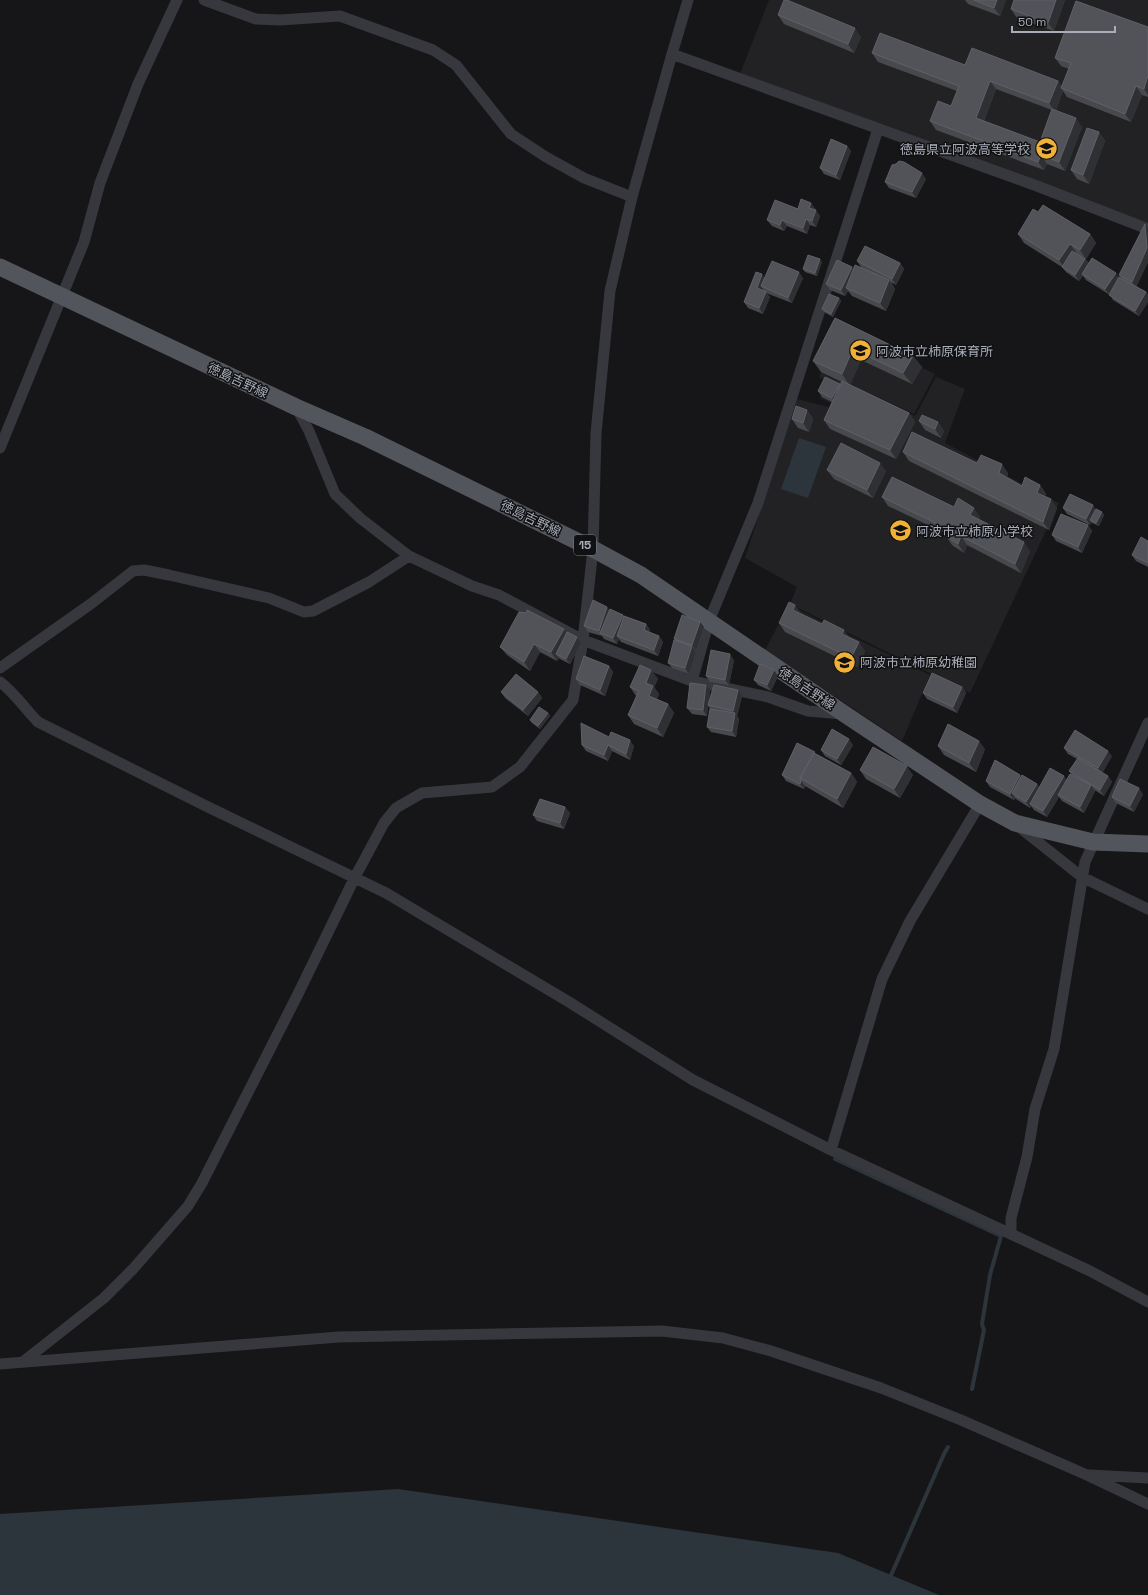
<svg xmlns="http://www.w3.org/2000/svg" width="1148" height="1595" viewBox="0 0 1148 1595" font-family="'Space Grotesk','Noto Sans JP',sans-serif">
<rect width="100%" height="100%" fill="#161618"/>
<!-- built -->
<path fill="#222225" d="M769 0H1148V223L740 74Z
M841 328 935 374 914 414 851 385 837 406 820 398 827 382 819 377Z
M936 377 965 389 945 443 1059 503 970 693 790 604 797 587 745 558 797 399 836 409 852 387 915 416Z
M789 605 930 675 902 741 765 650Z"/>
<!-- water -->
<path fill="#2c353c" d="M799 438 826 447 808 498 781 489Z
M398 1489 838 1553 939 1595H0V1514Z"/>
<g fill="none" stroke-linecap="round" stroke-linejoin="round">
<!-- stream -->
<path stroke="#2c353c" stroke-width="4" d="M835 1159 1001 1236 990 1275 982 1324 984 1330 972 1389
M889 1580 944 1454 948 1447"/>
<!-- minor -->
<path stroke="#37383d" stroke-width="11" d="M204 0 256 19 280 20 340 16 433 50 456 65 511 134 546 157 584 178 632 197
M672 54 1037 186 1148 229
M296 407 309 431 335 494 360 518 409 556 472 586 499 595 583 640 660 669 692 681 768 697 808 711 842 714
M0 448 84 242 100 183 138 84 177 0
M0 668 92 603 133 571 144 570 169 575 269 598 304 612 313 611 369 582 409 556
M692 681 709 621 758 503 878 129
M0 682C15 693 25 709 38 722L206 806 386 893 569 1002 693 1080 831 1150 1090 1271 1148 1302
M1018 826 1082 877 1148 909
M831 1150 882 979 910 921 980 804
M1011 1233V1218L1027 1157 1035 1109 1054 1049 1085 862 1148 723
M24 1361 104 1298 133 1269 188 1206 202 1183 298 994 355 877 384 823 396 808 422 793 492 787 520 767 573 700 583 640 593 549 596 433 610 291 632 197 672 54 688 0
M0 1364 339 1337 662 1331 723 1338 771 1351 881 1388 961 1420 1087 1475 1148 1504
M1090 1475 1148 1478"/>
<!-- primary -->
<path stroke="#53555c" stroke-width="17" d="M0 267 296 407 365 437 593 549 641 575 846 715 980 804 1015 823 1093 842 1148 844"/>
</g>
<!-- wall -->
<path fill="#47494d" fill-rule="evenodd" d="M965 0H1006L1000 16 968 4Z
M1065 0 1054 31 1017 18 1011 9Z
M778 15 861 37 854 53 784 24Z
M1148 27V97L1142 95 1131 122 1067 97 1063 91 1056 110 1082 127 1065 171 1047 164 1044 170 936 130 930 121 951 106 957 91 878 62 872 53 965 65 1058 81 1062 87 1069 69 1061 66 1055 58ZM996 89 1052 110 1040 142 984 121Z
M1099 132 1105 141 1089 184 1077 179 1071 170Z
M847 146 851 151 840 180 824 174 820 168Z
M926 179 916 198 889 188 885 182Z
M811 203 815 209V210L820 216 816 227 810 225 807 234 787 226 784 231 772 226 767 220Z
M1038 212 1090 234 1096 243 1086 259 1075 253 1085 259 1089 263 1119 278H1121L1119 275 1148 262 1136 287 1146 292 1148 295V302L1139 316 1113 300 1110 295 1086 280 1083 276 1079 281 1066 272 1062 267 1024 243 1018 234Z
M857 261 900 263 904 269 896 285 891 282 895 289 886 311 852 296 848 291 845 296 830 290 826 284 853 269 870 272 861 267Z
M822 262 817 276 805 272 803 269Z
M764 278H803L792 303 766 293 770 297 763 314 748 308 744 302Z
M839 298 841 301 833 317 824 312 822 309Z
M835 318 913 356 922 367 912 384 861 360 850 385 909 413 915 422 896 459 830 429 824 420 832 402 822 397 818 391 840 384V385L842 382 821 372 813 361Z
M807 410 813 419 809 432 798 428 792 419Z
M919 421 938 422 944 431 941 438 925 430Z
M903 452 977 463 1008 473 1007 477 1022 486 1040 485 1046 494 1045 496 1057 508 1049 530 909 461Z
M827 470 886 471 873 498 834 479Z
M882 497 954 507 980 517 979 519 1030 551 1021 573 967 545 964 553 952 545 946 536 947 534 888 506Z
M1063 508 1096 510 1104 515 1099 526 1092 523 1091 522 1090 525 1067 514Z
M1088 525 1092 531 1082 553 1056 541 1052 535Z
M1148 541V567L1136 561 1132 555Z
M609 610 623 615 624 616 646 624 650 630 649 633 659 636 663 642 658 656 621 642 619 639 617 644 604 639 602 636 588 632 584 626Z
M801 614 850 638 865 651 857 667 785 632 779 623Z
M700 622 704 627 696 651 695 650 696 652 689 674 672 668 668 663 676 641 674 639Z
M564 629 567 633 577 637 581 643 570 664 560 659 559 658 557 661 540 652 530 671 507 655 500 647Z
M734 660 729 685 710 682 706 676Z
M609 666 613 672 605 696 580 685 576 679Z
M651 670 658 679 654 687 659 694 657 699 668 704 674 713 663 737 634 724 628 715 636 696 630 687Z
M778 676 771 691 758 685 754 680Z
M962 687 966 693 957 713 927 699 923 693Z
M710 690 709 699 742 696 737 716 739 719 736 737 711 732 707 727 710 709 708 706 707 716 692 714 687 708Z
M501 692H538L542 698 528 716 505 698Z
M548 713 550 716 540 729 532 723 530 720Z
M609 737 634 746 630 760 612 751 608 761 586 751 582 745Z
M853 745 841 765 825 756 821 750Z
M938 746 985 749 976 772 944 755Z
M1064 748 1112 756 1102 773 1108 776 1112 782 1104 796 1093 789 1095 791 1084 813 1062 801 1059 797 1047 817 1034 810 1031 806 1030 808 1016 799 1015 798 1014 800 990 787 986 781 1020 775 1021 777 1039 787 1066 780 1073 776 1069 771 1077 759 1068 754Z
M818 755 851 773 857 782 843 808 805 786 804 789 786 781 782 775Z
M860 770 913 775 900 798 866 779Z
M1143 794 1134 812 1116 803 1112 797Z
M565 807 570 813 564 829 537 821 533 815Z"/>
<!-- shaded-wall -->
<path fill="#2f3033" d="M997 0H1006L1000 16 994 8Z
M1056 0H1065L1054 31 1048 23Z
M855 28 861 37 854 53 848 44Z
M1148 75V95L1144 89Z
M990 81 996 89 982 126 976 118Z
M1058 81 1063 89 1061 88 1063 91 1055 112 1049 103Z
M1136 86 1142 95 1131 122 1125 114Z
M1076 118 1082 127 1065 171 1059 162Z
M1099 132 1105 141 1089 184 1083 175Z
M847 146 851 151 840 180 836 175Z
M1041 155 1047 164 1044 170 1038 162Z
M922 173 926 179 916 198 912 192Z
M811 203 815 209 813 214 809 208Z
M816 210 820 216 816 227 812 221Z
M806 219 810 225 807 234 803 228Z
M782 220 787 226 784 231 780 225Z
M1145 224 1148 228V262L1136 288 1132 282Z
M1090 234 1096 243 1086 259 1080 250Z
M1070 244 1076 252 1065 269 1059 260Z
M820 259 822 262 817 276 815 273Z
M1085 259 1090 265 1082 274 1083 276 1079 281 1075 275Z
M900 263 904 269 896 285 892 279Z
M852 267 856 273 846 288 848 291 845 296 841 290Z
M799 272 803 278 792 303 788 298Z
M1116 273 1120 279 1110 295 1105 289Z
M762 274 766 280 761 286 763 289 761 294 757 288Z
M889 280 895 289 886 311 880 303Z
M766 292 770 297 763 314 759 308Z
M1146 292 1148 295V302L1139 316 1135 311Z
M839 298 841 301 833 317 831 314Z
M853 349 861 360 850 386 842 374Z
M913 356 922 367 912 384 903 373Z
M840 384 844 390 837 404 832 398Z
M807 410 813 419 809 432 803 423Z
M909 413 915 422 896 459 890 450Z
M938 422 944 431 941 438 935 429Z
M880 463 886 471 873 498 867 490Z
M1002 464 1008 473 1005 482 999 473Z
M1040 485 1046 494 1043 501 1037 493Z
M1051 499 1057 508 1049 530 1043 522Z
M1093 505 1097 511 1090 520 1091 522 1090 525 1086 519Z
M974 508 980 517 976 524 970 515Z
M1102 512 1104 515 1099 526 1096 523Z
M1088 525 1092 531 1082 553 1078 547Z
M961 536 967 545 964 553 958 544Z
M1024 542 1030 551 1021 573 1015 564Z
M795 605 801 613 793 610Z
M607 607 611 612 601 633 599 631Z
M623 615 627 620 617 636 619 639 617 644 613 638Z
M700 622 704 627 696 651 692 645Z
M646 624 650 630 648 636 644 630Z
M564 629 570 638 556 654 559 658 557 661 551 652Z
M844 630 850 638 842 634Z
M659 636 663 642 658 656 654 650Z
M577 637 581 643 570 664 566 659Z
M859 642 865 651 857 667 851 658Z
M534 644 540 652 530 671 524 662Z
M692 646 696 652 689 674 685 668Z
M730 654 734 660 729 685 725 680Z
M609 666 613 672 605 696 600 690Z
M651 670 658 679 654 687 659 694 655 704 649 696 646 683Z
M774 670 778 676 771 691 767 685Z
M706 685 710 690 709 705H708V706L707 716 703 710Z
M962 687 966 693 957 713 953 707Z
M738 690 742 696 737 716 739 719 736 737 732 731 735 715 733 711Z
M538 692 542 698 528 716 523 710Z
M668 704 674 713 663 737 657 728Z
M548 713 550 716 540 729 538 726Z
M849 739 853 745 841 765 837 759Z
M630 740 634 746 630 760 626 754Z
M979 741 985 749 976 772 969 763Z
M608 745 612 751 608 761 604 755Z
M1108 751 1112 756 1102 774 1098 768Z
M907 766 913 775 900 798 894 789Z
M851 773 857 782 843 808 837 799Z
M1020 775 1024 781 1012 793 1015 798 1014 800 1010 794Z
M1064 776 1068 782 1058 795 1059 797 1047 817 1043 811Z
M1108 776 1112 782 1104 796 1100 790Z
M801 781 805 786 804 789 800 784Z
M1037 784 1041 789 1030 804 1031 806 1030 808 1026 802Z
M1091 785 1095 791 1084 813 1080 807Z
M1139 788 1143 794 1134 812 1130 806Z
M565 807 570 813 564 829 560 823Z"/>
<!-- building -->
<path fill="#525359" stroke="#5f6168" d="M784 0H787L855 28 848 44 778 15Z
M974 0H997L994 8Z
M1014 0H1056L1048 23 1011 9Z
M1076 1 1148 27V75L1144 89 1136 86 1125 114 1061 88 1071 63 1055 58Z
M880 33 965 65 972 48 1058 81 1049 103 990 81 976 118 1040 142 1052 109 1076 118 1059 162 1041 155 1038 162 930 121 938 101 951 106 959 86 872 53Z
M1087 128 1099 132 1083 175 1071 170Z
M831 139 847 146 836 175 820 168Z
M899 161 904 162 922 173 912 192 885 182 892 165 896 164Z
M801 199 811 203 809 208 816 210 812 221 806 219 803 228 782 220 780 225 767 220 775 200 798 209Z
M1043 205 1090 234 1080 250 1070 244 1059 260 1018 234 1033 209 1038 212Z
M1145 224 1147 248 1132 282 1119 275Z
M865 246 900 263 892 279 857 261Z
M1072 251 1085 259 1075 275 1062 267Z
M808 255 820 259 815 273 803 269Z
M1092 258 1116 273 1105 289 1082 274Z
M837 260 852 267 841 290 826 284Z
M772 261 799 272 788 298 761 286Z
M855 265 889 280 880 303 846 288Z
M756 272 762 274 757 288 766 292 759 308 744 302Z
M1119 277 1146 292 1135 311 1109 295Z
M829 294 839 298 831 314 822 309Z
M835 318 913 356 903 373 853 349 842 374 813 361Z
M825 377 840 384 832 398 818 391Z
M842 381 909 413 890 450 824 420Z
M796 406 807 410 803 423 792 419Z
M922 415 938 422 935 429 919 421Z
M912 432 977 463 981 455 1002 464 999 473 1022 486 1025 477 1040 485 1037 493 1051 499 1043 522 903 452Z
M841 443 880 463 867 490 827 470Z
M892 477 954 507 958 498 974 508 970 515 1024 542 1015 564 961 536 958 544 946 536 948 529 882 497Z
M1070 494 1093 505 1086 519 1063 508Z
M1096 509 1102 512 1096 523 1090 520Z
M1061 514 1088 525 1078 547 1052 535Z
M1141 537 1148 541V563L1132 555Z
M593 600 607 607 599 631 584 626Z
M789 602 795 605 793 610 822 624 824 620 844 630 842 634 859 642 851 658 779 623Z
M610 609 623 615 613 638 600 633Z
M527 610 564 629 551 652 534 644 524 662 500 647 519 612 526 613Z
M682 615 700 622 692 645 674 639Z
M624 616 646 624 644 630 659 636 654 650 617 636Z
M567 632 577 637 566 659 556 654Z
M674 640 692 646 685 668 668 663Z
M711 650 730 654 725 680 706 676Z
M584 656 609 666 600 690 576 679Z
M760 664 774 670 767 685 754 680Z
M640 665 651 670 646 683 653 686 649 696 668 704 657 728 628 715 639 691 630 687Z
M932 673 962 687 953 707 923 693Z
M516 674 538 692 523 710 501 692Z
M690 683 706 685 703 710 687 708Z
M714 685 738 690 733 711 708 705Z
M539 707 548 713 538 726 530 720Z
M710 709 735 713 732 731 707 727Z
M581 723 609 737 611 732 630 740 626 754 608 745 604 755 582 745Z
M948 724 979 741 969 763 938 746Z
M832 729 849 739 837 759 821 750Z
M1075 730 1108 751 1098 768 1064 748Z
M797 743 815 752 814 753 800 778 801 781 800 784 782 775Z
M873 747 907 766 894 789 860 770Z
M814 753 851 773 837 799 800 778Z
M1078 758 1108 776 1100 790 1069 771Z
M995 760 1020 775 1010 794 986 781Z
M1050 768 1064 776 1043 811 1030 804Z
M1070 774 1091 785 1080 807 1058 795Z
M1022 775 1037 784 1026 802 1012 793Z
M1120 779 1139 788 1130 806 1112 797Z
M540 799 565 807 560 823 533 815Z"/>
<!-- icons -->
<defs>
<symbol id="school-disc" viewBox="-11 -11 22 22"><circle r="9.5" fill="#f2b134" stroke="#111113"/><path d="M0-5L7-2L0 1L-7-2ZM-4 1L0 2.5L4 1V4Q0 6-4 4Z" fill="#111"/></symbol>
</defs>
<g fill-rule="evenodd">
<use href="#school-disc" x="1034" y="136" width="25" height="25"/>
<use href="#school-disc" x="848" y="338" width="25" height="25"/>
<use href="#school-disc" x="888" y="518" width="25" height="25"/>
<use href="#school-disc" x="832" y="650" width="25" height="25"/>
</g>
<g text-anchor="middle" stroke-width="3" stroke-linejoin="round" paint-order="stroke">
<!-- shield labels -->
<rect fill="#111113" stroke="#7b7e86" stroke-width="1" x="574" y="535" width="22" height="20" rx="3"/>
<g font-size="12" font-weight="bold" fill="#a8adb8">
<text x="585" y="549">15</text>
</g>
<!-- poi labels -->
<g font-size="13" fill="#a8adb8" stroke="#111113" text-anchor="start">
<text x="1030" y="154" text-anchor="end">徳島県立阿波高等学校</text>
<text x="876" y="356">阿波市立柿原保育所</text>
<text x="916" y="536">阿波市立柿原小学校</text>
<text x="860" y="667">阿波市立柿原幼稚園</text>
</g>
<!-- street labels -->
<g font-size="13" fill="#a8adb8" stroke="#111113">
<text transform="translate(238 380) rotate(25)" y="5">徳島吉野線</text>
<text transform="translate(531 518) rotate(26)" y="5">徳島吉野線</text>
<text transform="translate(807 688) rotate(34)" y="5">徳島吉野線</text>
</g>
</g>
<!-- scale -->
<path d="M1012 26v6h103v-6" fill="none" stroke="#a8adb8" stroke-width="2"/>
<text x="1018" y="26" font-size="12" fill="#a8adb8" stroke="#111113" stroke-width="3" paint-order="stroke">50 m</text>
</svg>
